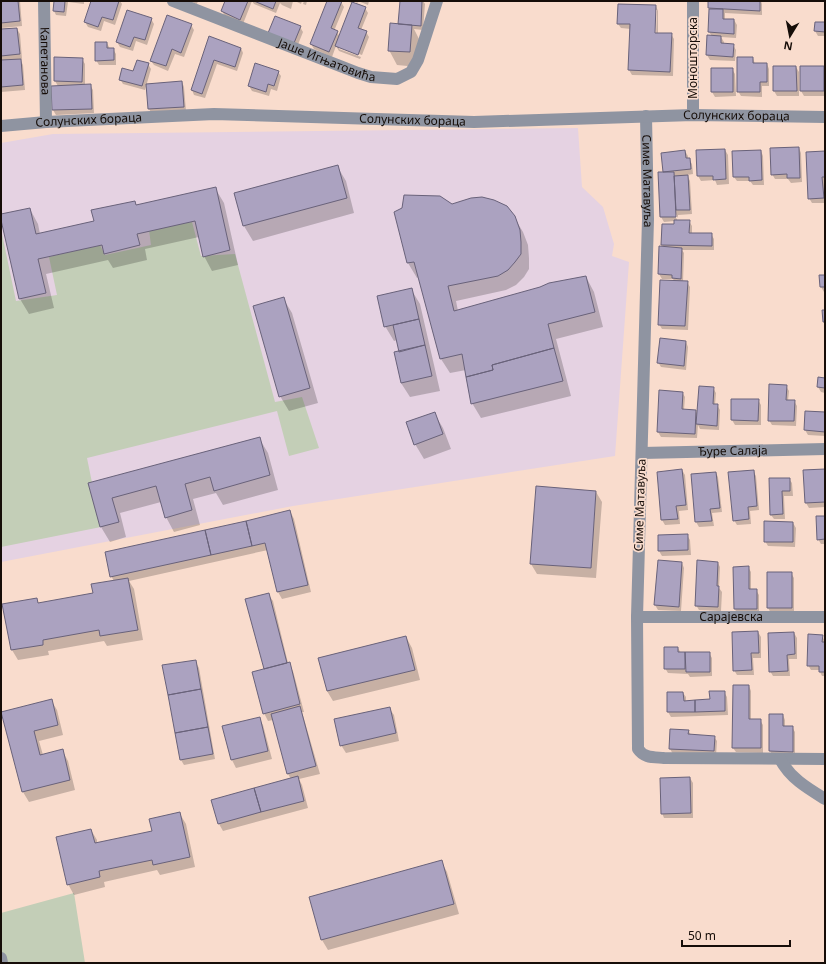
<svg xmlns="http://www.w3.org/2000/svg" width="826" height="964" viewBox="0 0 826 964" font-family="'Noto Sans',sans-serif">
<rect width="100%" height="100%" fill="#f9dccd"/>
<!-- medical -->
<path fill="#e5d2e2" d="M578 128 582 187 603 207 614 244 612 256 629 262 615 456 293 506 1 562V143L53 134Z"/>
<!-- green -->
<path fill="#c3ceb7" d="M192 222 201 256 235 254 275 402 302 397 319 448 289 456 277 411 87 458 101 527 1 547V229L16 301 57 295 49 257 100 245 105 255 151 245 149 230Z
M74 893 85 963H1V913Z"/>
<!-- shadow -->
<path fill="#0003" fill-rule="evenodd" d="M1 1H20L22 26 1 28Z
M55 1H84V4L68 2 66 16 56 15 54 11Z
M92 1H120L122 4 115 25 104 21 101 31 88 27 85 22Z
M189 1H198L197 4Z
M226 1H293L291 9 282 5 280 3 276 13 254 4 252 1 243 24 225 16 222 11Z
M295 1H302L301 4Z
M304 1H307L306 5 303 4Z
M328 1H340L341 2 344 7 334 31 337 32 340 37 352 3 346 1H353L355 5 365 8 368 13 361 30 366 32 369 37 362 55 339 47V49L361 57 360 59 339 51 336 46 332 57 314 49 311 44Z
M356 1H369L368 5 358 1 357 4Z
M401 1H423L425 4 423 30 414 29 420 41 418 67 397 65 389 50 401 25Z
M709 1H761L762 4V15L725 13V20H734L737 25 736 38 721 37 724 42V44L733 45 736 50 735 61 710 60 707 55 712 36 709 32 710 10 709 8Z
M656 6 658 11V34H671L674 39 673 76 632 75 629 70 631 29 621 28 618 24ZM655 10H657L656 38 654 37Z
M151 19 154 24 147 45 136 41 133 51 120 47 117 42Z
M816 23H825V36H818L815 31Z
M191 25 194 30 184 57 175 54 168 71 154 65 151 61Z
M300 27 303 32 297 47 272 38Z
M17 29 20 34 22 59H20L23 65 25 90 1 92V30Z
M209 38 241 48 243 53 237 71 217 64 205 98 194 95 192 90Z
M107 43 110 49H113L116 54V65H99L96 60Z
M753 58 755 64H767L769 69V86H762V97L741 96 738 91Z
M82 59 85 64V85H90L93 90 94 113 56 115 53 110 58 86 55 81Z
M148 64 151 69 145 90 123 84 120 79Z
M774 67H796L799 72V96H777L774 91Z
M823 67 825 70V96H804L801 91Z
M712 69H732L735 74 736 96 715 97 712 92Z
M278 72 281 76 277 91 271 89 269 96 252 91 249 86Z
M182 82 184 87 186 111 152 114 149 109Z
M799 148 801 153 802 182 791 183 788 179H775L772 174Z
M725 150 728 155 729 184 717 185 715 180 701 181 698 176Z
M685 151 688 156V159H689L692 164 693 174 687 175 690 181 692 214 678 215V218L675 212 673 213 678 221H689L692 226V234H711L714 239V250H682L684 253 683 282H687L690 287 688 330 662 329 659 324 675 282 673 279H662L659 274 664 248 662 245 675 225V221L664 222 661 217 659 173H664L662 154Z
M761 151 763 156 764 185H753L750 181H737L734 177Z
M825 152V203H812L809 198Z
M337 166 346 181 354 213 253 241 244 226 235 194Z
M215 188 224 203 238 265 212 271 204 256 199 237 145 249 147 260 113 268 108 260 46 274 54 308 29 314 20 299 1 215 30 209 38 224 40 234 95 222 136 206Z
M452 205 514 217 523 232 528 245 529 258V269L524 277 516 285 506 290 456 301 458 311 586 277 594 292 603 327 556 339 571 396 481 418 472 403 466 370 450 373 441 359 419 277 417 278 408 263 395 212Z
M825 276V291L824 292 821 287Z
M411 289 420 304 440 391 410 397 401 383 400 353 397 340 394 341 385 326Z
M283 298 292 313 318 403 289 411 280 396Z
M686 342 688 347 686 370 661 367 658 362Z
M819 379H825V393L821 392 818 387Z
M786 386 789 391 788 401H794L797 406 796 426 772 425 769 420Z
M713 388 716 393 715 405H717L720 410 719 430 700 429 698 425 697 438 661 437 658 432 660 391 682 392 685 397 684 410H695L698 415Z
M758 400 761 405V425H735L732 420Z
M434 413 443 428 451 449 424 459 415 444Z
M825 413V436L808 435 805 430Z
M259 438 268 453 278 490 223 505 216 493 193 499 200 525 174 532 166 517 161 502 120 513 126 537 110 542 101 527 90 484Z
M682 470 685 475 688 510 679 511 680 524 665 525 662 520 658 473Z
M825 470V507L809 508 806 503 804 471Z
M753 471 756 476 759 510 750 511 751 524 737 525 734 520Z
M716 473 718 477 722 512 712 513 714 526 699 527 696 522 692 475Z
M770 479H789L792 483 793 496H784L785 519H774L771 515Z
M596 492 602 502 596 578 537 574 531 564Z
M290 511 294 519 311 592 282 599 278 592 268 550 129 581 134 589 143 640 107 646 104 641 48 651 49 655 18 660 12 650 4 605 36 599 39 604 94 594 114 581 111 576Z
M825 517V544H821L818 539Z
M793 523 796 528 795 547 768 546 765 541Z
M687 535 690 540 691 555 662 556 659 551Z
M682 563 684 568 681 611 658 610 655 605Z
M718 563 720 567 719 588 722 592 721 611 699 610 696 605Z
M748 567 751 572V590H756L759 595V613L737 614 735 609 734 568Z
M791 573 794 578V613H771L768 608Z
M268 594 273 601 288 663 293 671 304 712H302L320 774 299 779 302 785 308 808 223 831 219 824 291 779 288 774 273 720 268 721 264 713 265 669Z
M758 632 761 637V658H753L754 675H737L734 670Z
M794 633 797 638V659H789L790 676H773L770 671Z
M822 636 825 641V676H822L820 672V670H811L808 665Z
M406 637 412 648 420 680 333 701 327 691 319 658Z
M678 648 681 653H709L712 658V676L690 677 688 674 668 673 665 668Z
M195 661 199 668 215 759 184 765 181 760 163 666Z
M749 686 751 691V720H760L763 725V753L736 752 733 748Z
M724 692 727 697 728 715 671 717 668 712V693H683L686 697V702L711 700Z
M51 700 57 710 63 735 39 741 43 755 62 750 68 761 75 790 29 802 23 792 3 713Z
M389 708 394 715 399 741 346 753 341 745Z
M783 715 785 720V727H792L795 732V756H773L770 751Z
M259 718 263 725 272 759 236 768 232 760 223 727Z
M688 730 691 735 714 737 717 741 716 756 673 754 670 749Z
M690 778 693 783V818H664L662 813Z
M180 814 186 824 195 867 160 875 157 870 104 882 105 887 74 895 68 884 91 830 97 840V844L153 831Z
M441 861 447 872 459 914 328 950 322 940 310 898Z"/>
<!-- building -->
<path fill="#aba2c0" stroke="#69627a" d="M1 1H18L20 21 1 23Z
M54 1H65L64 12 53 11Z
M91 1H119L113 20 102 17 98 27 84 22Z
M225 1H248L240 20 221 11Z
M254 1H276L273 9Z
M327 1H342L331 28 338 31 329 52 310 44Z
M400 1H422L421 26 398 24Z
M708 1H760V11L708 8Z
M352 2 366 7 358 28 367 31 358 55 335 46Z
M618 4 656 5 655 33H672L670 72 628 70 630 24H617Z
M709 9H723V19H734V34L708 32Z
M127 10 152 18 145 40 134 37 130 47 116 42Z
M167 15 192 24 181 53 172 49 166 66 150 61Z
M275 16 301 26 294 43 268 33Z
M815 22H825V32L814 31Z
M390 23 412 25 410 52 388 51Z
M17 28 20 54 1 56V29Z
M707 35 721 36V43L734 44 733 57 706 55Z
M209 36 241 48 235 67 214 60 202 94 191 90Z
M95 42H107V48H114V60L95 61Z
M54 57 83 58 82 82 54 81Z
M737 57H753V63H767V82H760V92H737Z
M21 59 23 85 1 87V60Z
M137 60 149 63 142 86 119 80 122 68 133 71Z
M255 63 279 71 274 86 268 84 266 92 248 86Z
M773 66H796L797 91H773Z
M800 66H824V91H800Z
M711 68H733V92H711Z
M182 81 184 107 148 109 146 84Z
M91 84 92 109 52 110 51 86Z
M799 147 800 178H787V174L771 175 770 148Z
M725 149 726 179 713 180V176H697L696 150Z
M685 150 686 158H690L691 169 663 172 661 153Z
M761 150 762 180 749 181V177H733L732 151Z
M825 151V177H822L824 198 808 199 806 152Z
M338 165 347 198 243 226 234 193Z
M658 172H674L676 217H660Z
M688 175 690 210H676L674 176Z
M216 187 230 250 203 257 195 221 137 234 140 245 104 254 102 245 38 259 46 293 19 299 1 220V214L30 208 36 234 94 221 91 210 135 201 136 205Z
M404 195 440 196 452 204 471 198 482 197 494 200 507 206 515 216 520 230 521 242V254L515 262 508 270 498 276 448 286 454 311 540 287 549 283 586 276 595 312 548 324 554 348 492 365 493 370 466 377 462 354 440 359 414 262 407 263 394 212 402 208Z
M674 220H690L689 233H712V246L661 245 662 224H674Z
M659 246 682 248 681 279 672 278V275L658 274Z
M819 275H825V287H820Z
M660 280 688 281 685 326 658 325Z
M412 288 419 319 384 327 377 296Z
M284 297 310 388 279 397 253 306Z
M822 310H825V322H823Z
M419 319 425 345 399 352 393 325Z
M660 338 686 341 684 366 657 363Z
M425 345 432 376 401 383 394 352Z
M554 348 563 381 471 404 466 377 493 370 492 365Z
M818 377 825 378V388L817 387Z
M769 384 787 385 786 400H795L794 421H768Z
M699 386 714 387 713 404H718L717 426 696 424Z
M659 390 683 392 682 409 696 410 695 434 657 432Z
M731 399H759L758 421 731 420Z
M805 411 825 412V432L804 430Z
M435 412 443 434 414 445 406 422Z
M260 437 270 475 214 491 210 477 185 484 192 510 165 518 156 486 112 498 119 522 100 527 88 483Z
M682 469 686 505 676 506 678 519 661 520 657 472Z
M825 469V502L805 503 803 470Z
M754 470 757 506 748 507 749 519 733 521 728 472Z
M716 472 720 508 710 509 712 521 695 522 691 474Z
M769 478H790V491H782L783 514 770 515Z
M536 486 596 491 591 568 530 564Z
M290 510 308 585 277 592 265 543 252 546 246 521Z
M816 516H825V539L817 540Z
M246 521 252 546 211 555 205 530Z
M764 521 793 522V542H764Z
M205 530 211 555 110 577 105 552Z
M688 534V550L658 551V535Z
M658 560 682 562 679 607 654 605Z
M697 560 718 562 717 586H719L718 607 695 606Z
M749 566V589H757V609H734L733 567Z
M767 572H792V608H767Z
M128 578 138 630 100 636 99 630 43 640V645L11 650 2 604 37 598 38 603 93 593 91 584Z
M269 593 287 663 264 669 245 599Z
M758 631 759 653H751L752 670 733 671 732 632Z
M794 632 795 654 787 655 788 671 769 672 768 633Z
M808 634 823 635 822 642H825V672H819V666H807Z
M406 636 415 670 327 691 318 658Z
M664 647H678V652H685V669H664Z
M685 652H710V672H686Z
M196 660 201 689 168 695 162 665Z
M290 662 300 704 263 714 252 672Z
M733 685H749V719H761V748H732Z
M201 689 208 727 175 733 168 695Z
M709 691H725V711L695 712V700L710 699Z
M667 692H683L684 701 695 700V712H667Z
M52 699 58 725 34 731 40 755 63 749 70 780 22 792 1 712Z
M300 706 316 766 287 774 271 714Z
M390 707 396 733 340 746 334 719Z
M769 714H783V726H793V752L769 751Z
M260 717 268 751 231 760 222 726Z
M208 727 213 754 180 760 175 733Z
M670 729 689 730 688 734 715 736 714 751 669 749Z
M298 776 304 801 261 812 254 788Z
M690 777 691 813 661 814 660 778Z
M254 788 261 812 218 824 211 800Z
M180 812 190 857 153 865 152 860 99 871 100 877 67 885 56 837 91 829 95 843 152 831 149 819Z
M442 860 454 904 321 940 309 897Z"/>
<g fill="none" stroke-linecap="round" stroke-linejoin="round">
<!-- minor -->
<g stroke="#8f94a1" stroke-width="12">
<path id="s1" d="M44 1 46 122"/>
<path id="s2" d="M173 1 358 73 371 77 397 79 411 72 418 60 437 1"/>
<path d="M693 115V1"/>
<path id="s3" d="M646 116 648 219 637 617 638 749C644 758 653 757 664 758L825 759"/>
<path id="s4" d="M1 126 46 122 214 114 474 122 693 115 825 117"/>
<path id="s5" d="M642 453 825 449"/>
<path id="s6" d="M637 617H825"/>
<path d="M780 759C790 778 807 788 825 799"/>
<path d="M1 958 2 963"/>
</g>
</g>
<g text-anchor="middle" stroke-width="3.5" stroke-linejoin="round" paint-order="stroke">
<!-- street labels -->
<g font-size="12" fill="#160d08" stroke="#f9dccd">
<text transform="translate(693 58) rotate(-90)" y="4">Моношторска</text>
<text dy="4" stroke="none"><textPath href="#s2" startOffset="165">Јаше Игњатовића</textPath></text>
<text dy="4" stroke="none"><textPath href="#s1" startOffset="60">Капетанова</textPath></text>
<text dy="4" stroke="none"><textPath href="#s4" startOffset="736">Солунских бораца</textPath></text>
<text dy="4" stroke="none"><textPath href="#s4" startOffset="88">Солунских бораца</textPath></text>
<text dy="4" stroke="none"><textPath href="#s4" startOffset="412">Солунских бораца</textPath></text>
<text dy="4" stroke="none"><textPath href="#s3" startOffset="65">Симе Матавуља</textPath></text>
<text dy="4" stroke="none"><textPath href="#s5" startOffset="91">Ђуре Салаја</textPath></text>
<text transform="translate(640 505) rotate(-88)" y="4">Симе Матавуља</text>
<text dy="4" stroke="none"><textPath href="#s6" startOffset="94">Сарајевска</textPath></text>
</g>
</g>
<!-- border -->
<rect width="826" height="964" fill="none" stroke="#160d08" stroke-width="4"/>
<!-- north arrow -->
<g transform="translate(790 36) rotate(190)" stroke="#f9dccd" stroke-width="3" paint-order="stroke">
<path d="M0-3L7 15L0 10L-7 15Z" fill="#160d08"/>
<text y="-6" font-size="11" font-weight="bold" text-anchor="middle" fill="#160d08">N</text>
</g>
<!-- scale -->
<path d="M682 940v6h108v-6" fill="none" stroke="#160d08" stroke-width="2"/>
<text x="688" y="940" font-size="12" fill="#160d08" stroke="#f9dccd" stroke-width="3" paint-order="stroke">50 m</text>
</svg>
